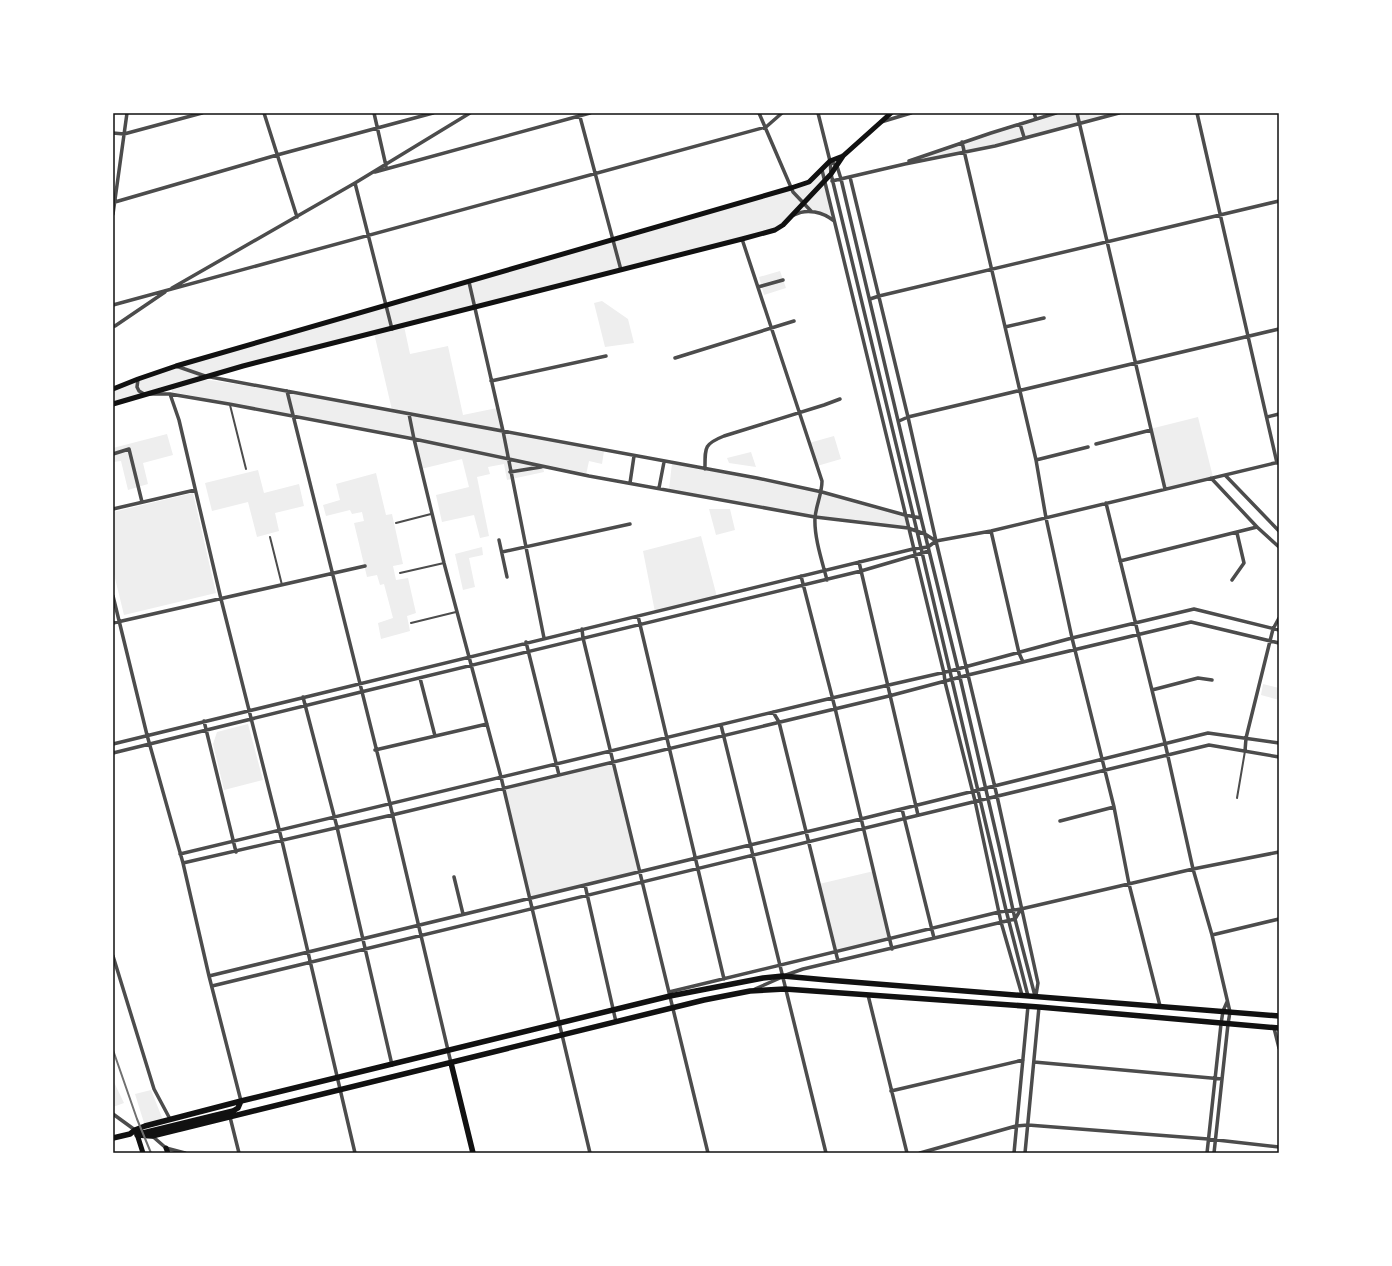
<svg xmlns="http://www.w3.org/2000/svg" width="1392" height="1266" viewBox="0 0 1392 1266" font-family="Inter,sans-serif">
<rect width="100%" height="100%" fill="#fff"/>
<!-- green -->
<path fill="#eee" d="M1056 113H1119L998 144 921 161H909Z
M827 165 830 173 824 181 834 221C822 212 803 206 790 217 786 221 783 225 779 228 768 234 754 236 742 239L404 326 410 354 448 346 463 415 497 408 503 431 604 451 602 464 589 461 586 475 543 467 544 472 507 480 504 464 488 467 490 474 477 477 489 536 480 538 474 515 442 522 436 495 469 487 462 459 421 469 414 439 423 440 172 392V387L193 380H209L286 392 446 421 392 410 374 333 242 365 113 403V390L138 379 175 366 791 189 809 182Z
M780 271 786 288 764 295 759 277Z
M602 301 628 319 634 343 605 347 594 303Z
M1198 417 1213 477 1165 489 1150 429Z
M167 434 173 455 143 463 148 484 128 490 121 461 113 462V448Z
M834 436 841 459 817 466 809 443Z
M751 452 756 467 729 463 727 458Z
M672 463 822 492 905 515 908 528 815 517 669 490Z
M258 470 264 493 299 484 304 506 275 513 279 531 257 537 248 502 212 511 205 483Z
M376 473 386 515 392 514 403 564 393 566 396 580 408 578 416 613 407 616 410 631 381 639 378 623 393 618 384 584 380 585 377 575 367 577 354 523 364 521 362 512 352 514 350 510 326 516 323 505 340 500 336 484Z
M193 493 216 593 124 615 113 570V512Z
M709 509H730L735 530 716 535Z
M701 536 717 597 655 612 643 551Z
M482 547 483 555 469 558 475 587 463 590 455 554Z
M1263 684 1279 688V700L1261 695Z
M248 724 263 780 224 790 213 744 217 732Z
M613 762 640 872 529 898 503 788Z
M874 871 890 939 836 952 819 884Z
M113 1080 124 1103 113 1107Z
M151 1090 163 1120 145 1126 135 1094Z"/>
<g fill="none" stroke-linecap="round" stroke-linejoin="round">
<!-- service -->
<path stroke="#4c4c4c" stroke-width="2" d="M230 405 246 469
M396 523 431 514
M270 537 282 585
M400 573 444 563
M411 623 456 612
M1237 798 1245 751"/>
<!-- minor -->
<path stroke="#4c4c4c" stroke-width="3.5" d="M264 113 297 217
M374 113 386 166
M579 113 621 270
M759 113 793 192 811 211
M818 113 830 161 831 174 917 531 1006 910 1028 996
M1034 113 1036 119
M1077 113 1165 489
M1197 113 1277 463
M881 122 911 113
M1020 124 1024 137
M113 133 124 134 202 113
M962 142 1036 460 1046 518 1072 638 1114 807 1129 884 1160 1006
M830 161 837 166 841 179 921 518 958 669 999 846 1015 919 1035 996
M909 161 991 133 1056 113
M822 170 944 673 945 682 975 801 1001 922 1022 995
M375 172 590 113
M850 177 908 417 936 541 997 796 1038 983 1036 995
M832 181 905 164 995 146 1119 113
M355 183 392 329
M115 202 277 155 433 113
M113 214 127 113
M794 215C807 208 823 212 834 221
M742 239 822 481C822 494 816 505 815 518 814 537 822 561 827 580
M469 282 503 431 544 638
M758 287 783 280
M172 288 355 183 470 113
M870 299 879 296 1279 201
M113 305 766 127 782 113
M115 326 165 292
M1005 327 1044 318
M675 358 794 321
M176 366 205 376 757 478 822 492 905 515 921 518
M138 379 137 387 139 391 144 394H170L229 404 414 439 589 476 815 517 908 528 925 534 936 541
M491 381 606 356
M287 391 390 804 451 1063
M170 394 179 420 221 599 282 841 355 1153
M409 414 414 439 444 563 501 777 590 1153
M1267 417 1279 414
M899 421 908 417 1279 329
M1096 444 1151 430
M113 454 129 449 142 502
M1036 460 1088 447
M705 469C705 447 704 444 724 436L824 405 840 399
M510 472 541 467
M1225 475 1279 531
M1211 478 1257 527 1279 547
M630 483 634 456
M659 488 664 462
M1106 503 1165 743 1193 869 1212 935 1230 1012 1228 1024 1214 1153
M113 509 195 490
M991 531 1019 653 1023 662
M499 540 507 577
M502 552 630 524
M1120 561 1257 527
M859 562 918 815
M801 576 835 708 892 949
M1232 580 1244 563 1237 533
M113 596 147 735 183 863 209 976 241 1101
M638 616 724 979
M113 623 365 566
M582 629 583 638 708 1153
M526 642 559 775
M420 678 435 736
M1152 690 1198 678 1212 680
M303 697 337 827 392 1065
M773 712 779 722 838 961
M204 721 236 852
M721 725 826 1153
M113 744 913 549 928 547 936 541 991 531 1279 462
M375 750 487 724
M1245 751 1246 738 1270 641 1273 629 1279 618
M113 753 361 692 861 571 929 551
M902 809 934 938
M1060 821 1114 807
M180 854 832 698 950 671 1072 638 1194 609 1279 630
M183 863 392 815 889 696 968 675 1191 622 1279 643
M454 877 463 914
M585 885 616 1022
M1212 935 1279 919
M113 956 154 1089 170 1119
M786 975 803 969 1015 919 1021 909
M209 976 750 845 861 819 1208 733 1279 743
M212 986 1209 745 1279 757
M755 989 780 978
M669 992 999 912 1021 909 1193 869 1279 852
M868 995 907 1153
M1274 1028 1279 1048
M1034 1062 1222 1079
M891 1091 1023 1060
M113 1114 135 1130
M230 1117 239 1153
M151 1135 166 1148 185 1153
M920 1153 1016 1126 1028 1125 1208 1139 1279 1147
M1014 1153 1028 1006
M1025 1153 1039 1007
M1207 1153 1221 1024 1223 1011 1227 1002"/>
<!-- secondary -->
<path stroke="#111" stroke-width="5" d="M113 389 138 379 176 366 791 188 809 182 830 161 843 156 891 113
M113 404 243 366 742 239 775 230 783 225 831 174 843 156
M136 1131 143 1153
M166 1148 168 1153"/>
<!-- primary -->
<path stroke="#111" stroke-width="5.5" d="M451 1063 473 1153
M139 1134 233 1111 238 1108 241 1101
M137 1135 152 1136 704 1000 750 991 785 989 1039 1007 1279 1028
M113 1138 130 1134 135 1130 145 1126 241 1101 670 996 763 978 783 976 827 980 1279 1016"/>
<!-- rail -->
<path stroke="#707070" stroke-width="2" d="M113 1050 137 1119 151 1153"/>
</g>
<!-- border -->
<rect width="1392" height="1266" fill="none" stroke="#ffffff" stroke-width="228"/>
<rect x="114" y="114" width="1164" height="1038" fill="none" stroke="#111" stroke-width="1.5"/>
</svg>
